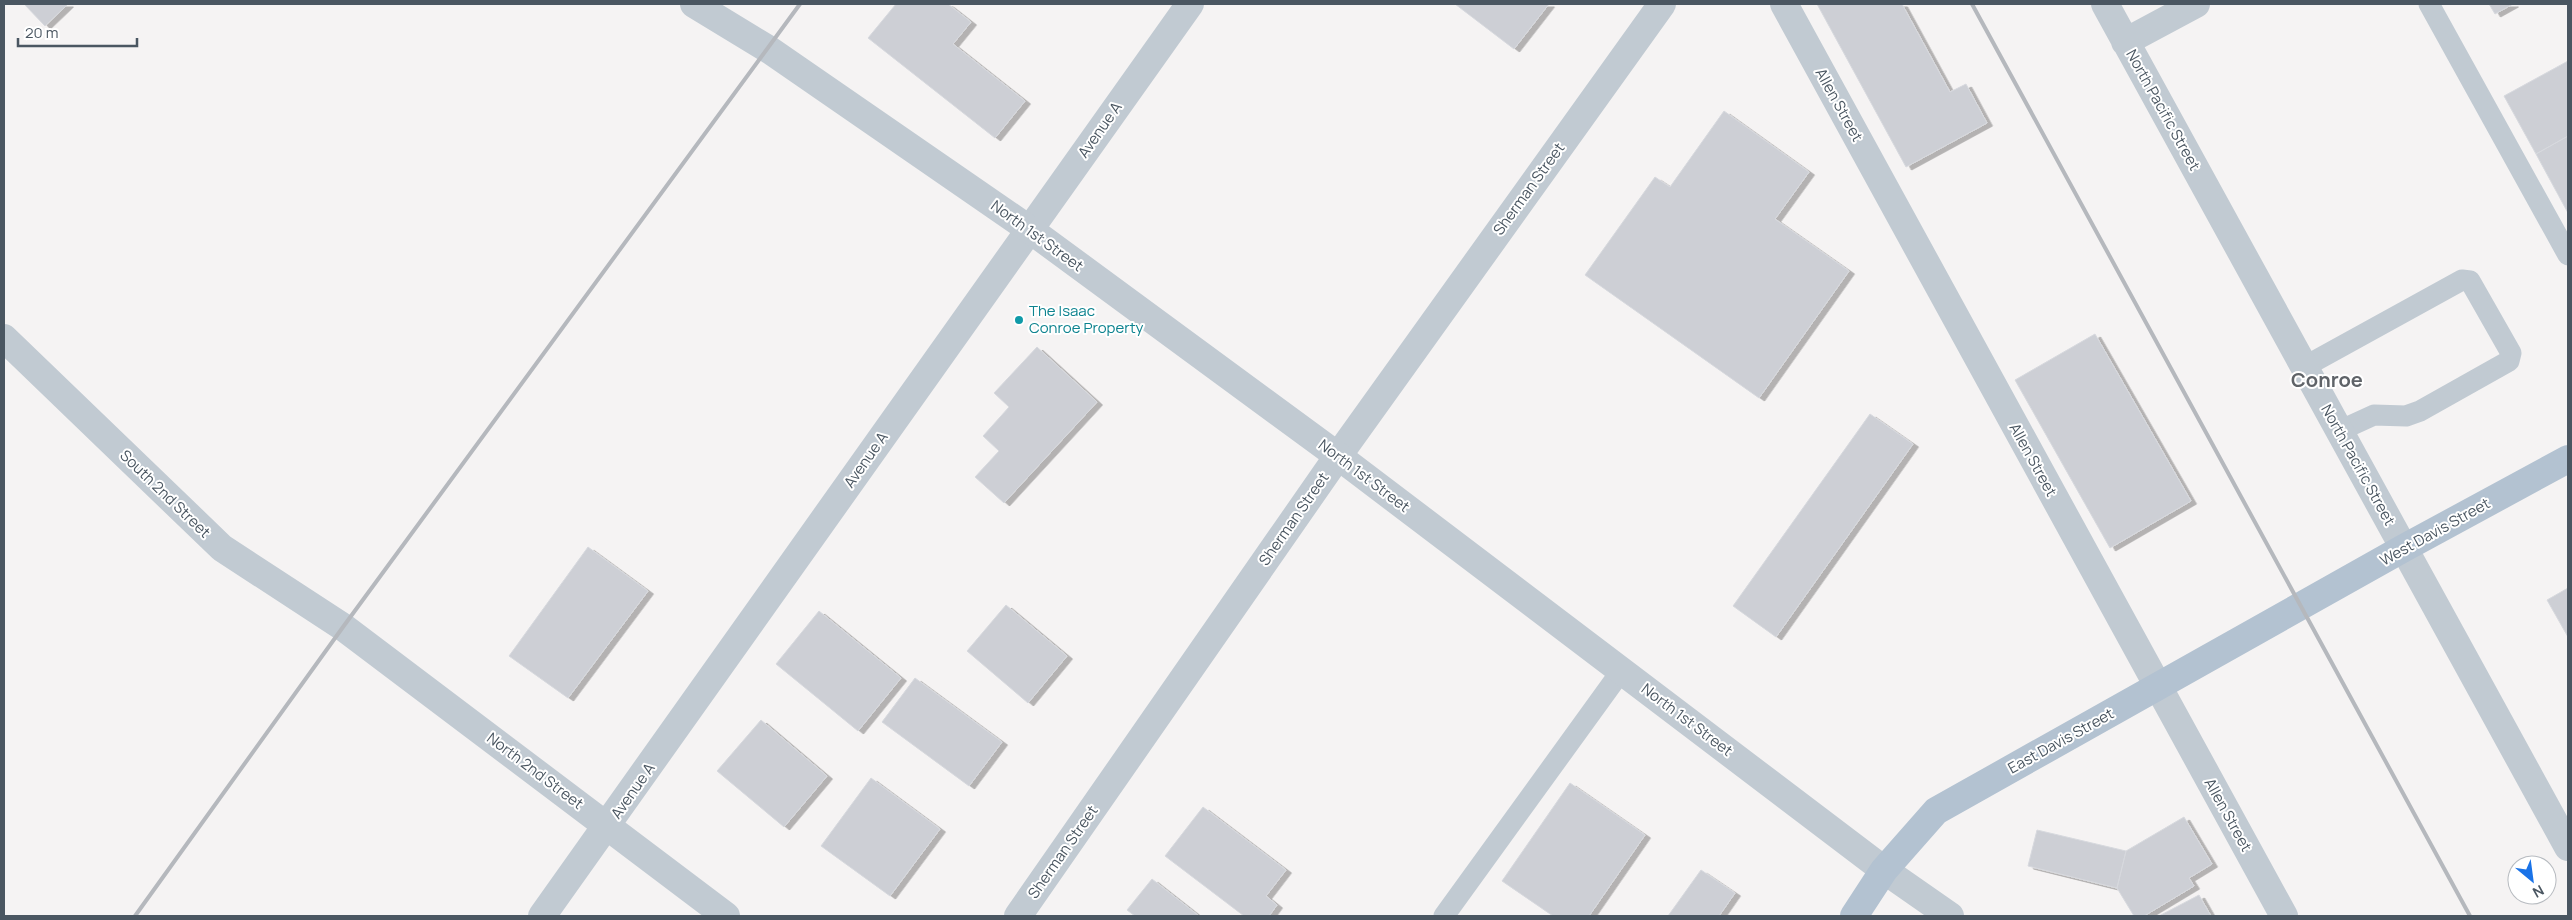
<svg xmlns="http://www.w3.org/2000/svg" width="2572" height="920" viewBox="0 0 2572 920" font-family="Manrope,sans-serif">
<defs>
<filter id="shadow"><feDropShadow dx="5.5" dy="3" stdDeviation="0" flood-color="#0004"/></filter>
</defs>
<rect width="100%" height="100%" fill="#f5f3f3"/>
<!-- building -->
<path fill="#cdcfd5" stroke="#d7d9de" filter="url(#shadow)" d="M24 4H68L45 26Z
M896 4H948L971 22 953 44 1025 101 995 138 868 38Z
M1455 4H1549L1514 49Z
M1817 4H1902L1950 92 1966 84 1987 123 1906 167Z
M2489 4H2513L2495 14Z
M2568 61V136L2536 154 2504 96Z
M1724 111 1809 172 1775 219 1849 271 1759 398 1585 275 1655 177 1670 187Z
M2568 136V213L2536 154Z
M2095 334 2191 501 2110 548 2015 380Z
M1037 347 1097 402 1004 503 975 477 999 451 983 436 1009 407 994 393Z
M1870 414 1913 444 1776 637 1733 606Z
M588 547 648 591 568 698 509 656Z
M2568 588V637L2547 600Z
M1006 605 1067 656 1028 703 967 651Z
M819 611 901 678 858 731 776 664Z
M915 678 1002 742 969 786 882 722Z
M761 720 827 776 784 827 717 771Z
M871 778 940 829 890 896 821 846Z
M1570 783 1645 835 1589 916H1553L1502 881Z
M1203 807 1286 870 1266 896 1277 905 1269 916H1244L1165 856Z
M2184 817 2212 864 2189 878 2194 886 2144 916H2134L2117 888 2126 851Z
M2037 830 2126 851 2117 888 2028 866Z
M1701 870 1735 893 1719 916H1668Z
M1152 879 1199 916H1135L1127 910Z
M2199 895 2211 916H2159Z"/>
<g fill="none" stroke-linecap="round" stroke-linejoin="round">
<!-- service -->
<path stroke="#c1cad2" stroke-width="21" d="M2429 4 2568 255
M2304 367 2462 280 2470 281 2511 353 2509 361 2420 411 2406 416 2374 415 2339 431
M1444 916 1622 670"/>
<!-- minor -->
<path stroke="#c1cad2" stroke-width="28" d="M1784 4 2284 916
M2105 4 2568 847
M2125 42 2196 4
M4 338 222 548 343 627 726 916
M542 916 1190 4
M1018 916 1338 456 1662 4"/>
<!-- tertiary -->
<path stroke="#c1cad2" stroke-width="28" d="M694 4 768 49 1029 229 1338 456 1884 870 1950 916"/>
<!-- primary -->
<path stroke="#b3c2d1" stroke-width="28" d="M1854 916 1884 870 1936 811 2404 548 2568 459"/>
<!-- rail -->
<path stroke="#b5b8bd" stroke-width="4" d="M1972 4 2470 916
M135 916 343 627 800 4"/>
</g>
<!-- markers -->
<circle fill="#0f9aa8" stroke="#fff" stroke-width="2" cx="1019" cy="320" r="5"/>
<g text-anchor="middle" stroke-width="4" stroke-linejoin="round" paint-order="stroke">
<!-- street labels -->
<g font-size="15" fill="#4a5661" stroke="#fff">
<text transform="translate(1839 105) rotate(61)" y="5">Allen Street</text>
<text transform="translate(2163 110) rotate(61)" y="5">North Pacific Street</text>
<text transform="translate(1100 130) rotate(-55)" y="5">Avenue A</text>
<text transform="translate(1529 189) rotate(-54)" y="5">Sherman Street</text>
<text transform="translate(1037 236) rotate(36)" y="5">North 1st Street</text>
<text transform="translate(866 460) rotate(-55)" y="5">Avenue A</text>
<text transform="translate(2033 460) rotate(61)" y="5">Allen Street</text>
<text transform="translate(2358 465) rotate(61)" y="5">North Pacific Street</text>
<text transform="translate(1364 476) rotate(37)" y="5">North 1st Street</text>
<text transform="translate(165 494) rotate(44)" y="5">South 2nd Street</text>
<text transform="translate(1294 519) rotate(-55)" y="5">Sherman Street</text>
<text transform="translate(2435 532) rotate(-29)" y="5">West Davis Street</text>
<text transform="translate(1687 720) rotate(37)" y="5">North 1st Street</text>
<text transform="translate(2061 741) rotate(-29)" y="5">East Davis Street</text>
<text transform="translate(535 771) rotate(37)" y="5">North 2nd Street</text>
<text transform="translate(633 791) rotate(-55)" y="5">Avenue A</text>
<text transform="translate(2228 815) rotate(61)" y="5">Allen Street</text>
<text transform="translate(1063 852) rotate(-55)" y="5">Sherman Street</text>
</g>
<!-- culture labels -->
<g font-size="15" fill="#0d838f" stroke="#fff" text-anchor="start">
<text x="1029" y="316">The Isaac<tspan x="1029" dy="17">Conroe Property</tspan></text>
</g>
<!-- district labels -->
<g font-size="20" font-weight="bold" fill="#5f6368" stroke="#fff">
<text x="2327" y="387">Conroe</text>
</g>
</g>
<!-- border -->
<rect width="2572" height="920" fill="none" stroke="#4a5661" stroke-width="10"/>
<!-- north arrow -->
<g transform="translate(2532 880) rotate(151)"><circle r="24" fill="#ffffff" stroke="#b7bbc0"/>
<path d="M0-4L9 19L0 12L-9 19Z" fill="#1a73e8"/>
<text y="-8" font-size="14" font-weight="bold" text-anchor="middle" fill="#4a5661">N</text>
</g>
<!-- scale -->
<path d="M18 38v8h119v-8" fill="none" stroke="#4a5661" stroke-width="2.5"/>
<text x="25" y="38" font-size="15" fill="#4a5661" stroke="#ffffff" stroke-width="4" paint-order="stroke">20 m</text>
</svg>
